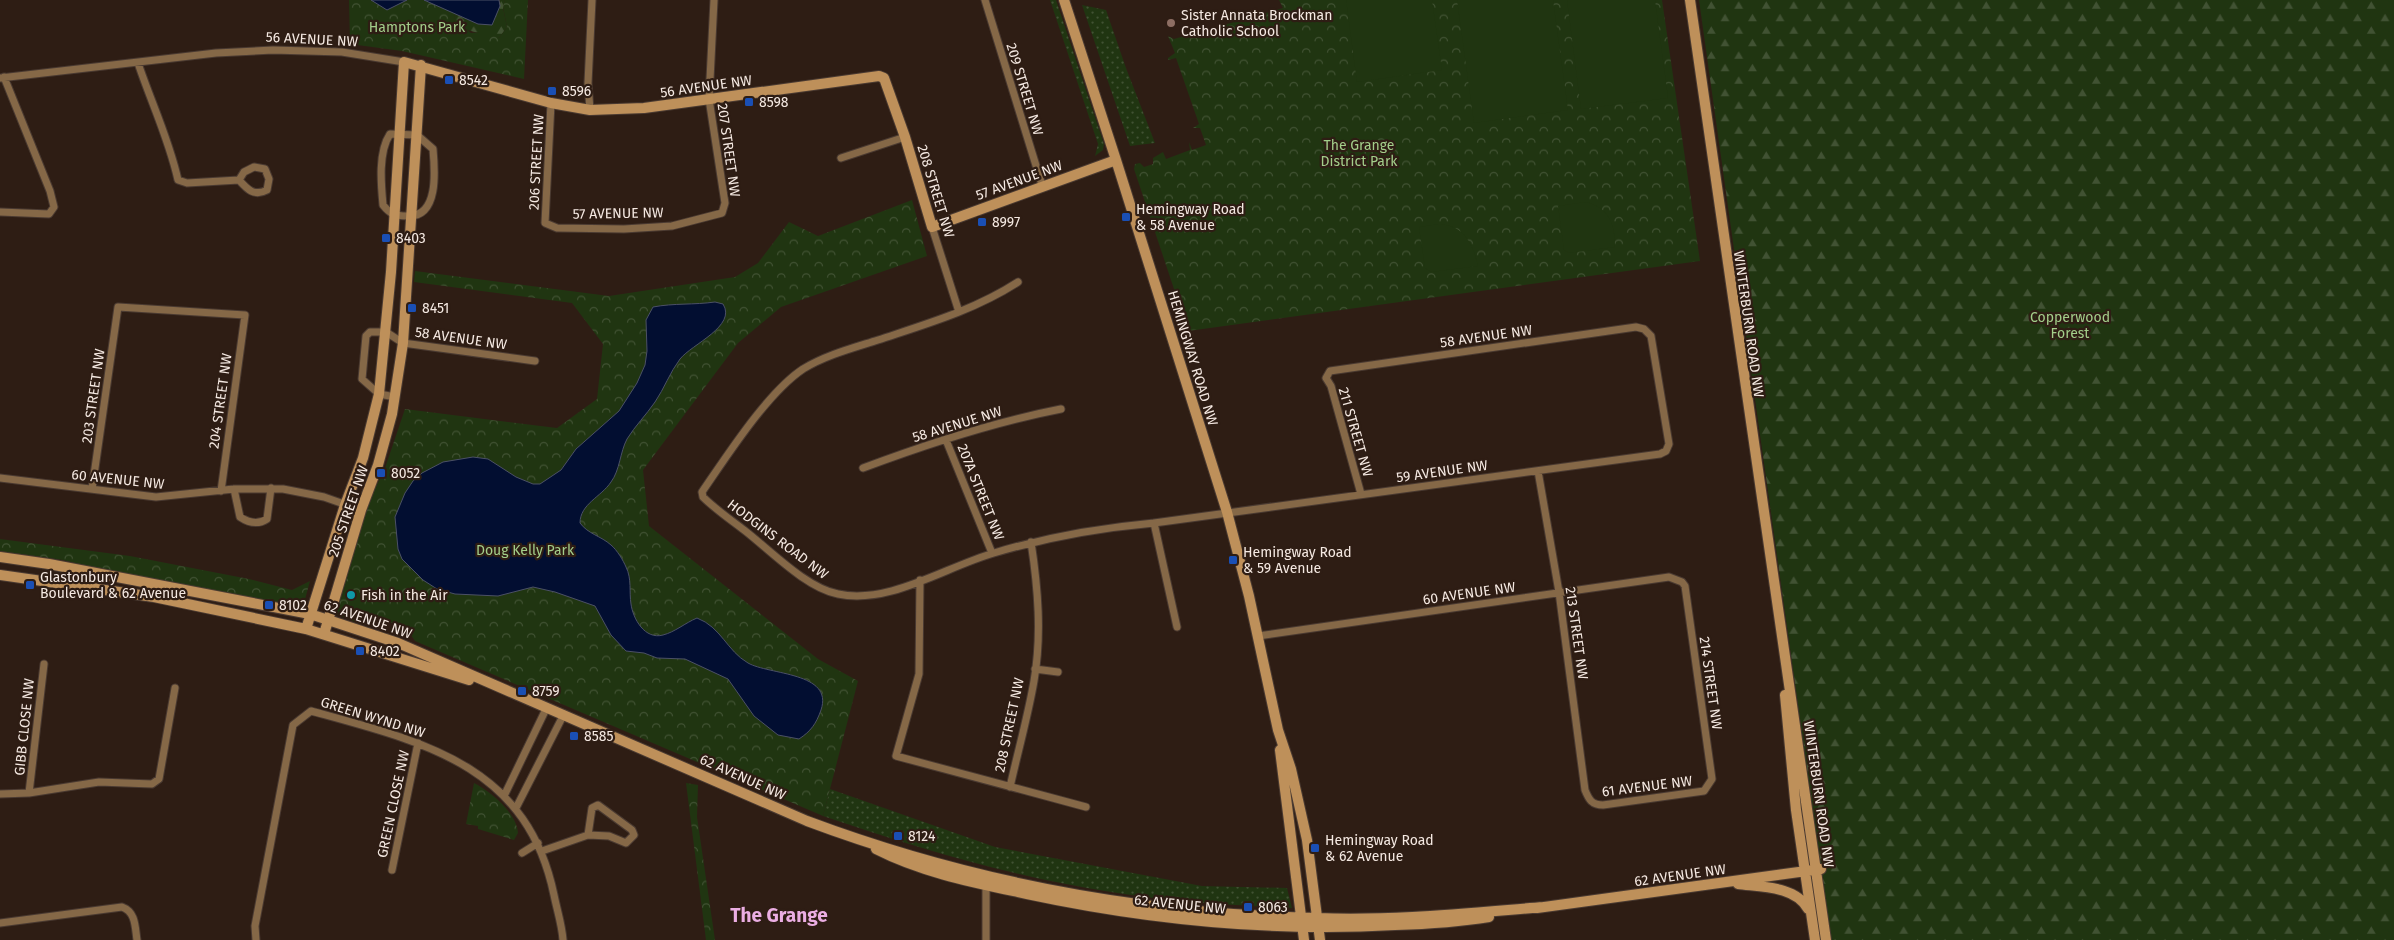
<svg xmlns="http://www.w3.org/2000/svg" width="2394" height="940" viewBox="0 0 2394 940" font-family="'Fira Sans',sans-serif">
<defs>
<pattern id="grass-dots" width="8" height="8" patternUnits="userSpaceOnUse" patternTransform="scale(1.25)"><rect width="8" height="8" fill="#203511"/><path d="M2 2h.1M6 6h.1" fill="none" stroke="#415233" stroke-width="1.8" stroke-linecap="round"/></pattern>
<pattern id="forest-firs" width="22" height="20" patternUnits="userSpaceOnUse" patternTransform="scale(1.25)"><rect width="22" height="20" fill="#203511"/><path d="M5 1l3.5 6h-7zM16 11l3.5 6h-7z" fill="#415233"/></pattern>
<pattern id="park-crowns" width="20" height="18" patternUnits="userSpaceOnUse" patternTransform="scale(1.25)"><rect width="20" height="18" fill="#203511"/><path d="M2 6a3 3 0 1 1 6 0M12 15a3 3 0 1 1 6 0" fill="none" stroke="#415233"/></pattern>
</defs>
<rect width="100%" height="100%" fill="#2e1d14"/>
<!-- grass -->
<path fill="url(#grass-dots)" d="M1050 0H1056L1104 144 1103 150 1095 156 1098 144Z
M1082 5 1106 10 1126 68 1155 143 1130 146Z
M830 789 995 847 1202 886 1287 888 1292 908C1231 905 1171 902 1111 892 1013 877 917 848 823 816Z"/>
<!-- forest -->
<path fill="url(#forest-firs)" d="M500 0H505L503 8 507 27 499 38C480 27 472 40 454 18L455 14 477 24 500 8Z
M1699 0H2394V940H1831Z"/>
<!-- park -->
<path fill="url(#park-crowns)" d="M349 0H371L387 10 407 0H424L450 11 500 6V0V8L492 26 477 24 455 14 454 18 471 33 489 31 499 38 507 27 503 7 505 0H528L524 79 402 51 350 44Z
M1279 0H1662L1700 261 1188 331 1134 169 1135 164 1140 163 1144 167 1153 164V158L1163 152 1166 159 1190 150 1189 142 1192 150 1206 145 1200 128H1193L1199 124 1176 58 1168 60V58L1175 53 1168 36 1174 39 1283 8Z
M912 200 927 256 781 307 738 343 643 470 649 526 818 659 858 681 823 816 415 641C408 630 401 620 387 623 381 624 377 627 371 626 358 624 348 619 336 614L370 498 384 471 405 409 557 428 597 399 603 344 572 303 414 282 415 271 609 296 735 277 758 263 789 222 818 236Z
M0 539 130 556 249 579 292 590 310 581 304 603 294 605 116 573 63 560 0 551Z
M474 783C490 791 517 813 518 833L514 840 478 829V826L466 824Z
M686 783 698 785 697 817 715 940H706Z"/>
<!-- garden -->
<path fill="#203511" d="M1346 0H1432L1442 70 1357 82Z
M1457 0H1553L1568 110 1474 123Z
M1567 0H1655L1668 98 1581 109Z
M1586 202C1609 208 1615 224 1615 247L1569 253 1564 250 1558 206Z
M1439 224C1464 225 1473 244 1478 266L1431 272 1425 268 1419 227Z"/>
<!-- water -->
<path fill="#020e31" stroke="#4b5066" d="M371 0H407L387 10Z
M424 0H499L500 6 492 25 478 24Z
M715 302 723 304C737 326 692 344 680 359 670 372 664 389 655 402 646 415 635 426 627 439 620 452 620 470 611 482 601 497 580 504 580 523 588 534 601 536 611 545 617 550 623 560 626 567 632 579 629 592 631 604 633 619 645 640 663 635 675 632 685 623 697 618 721 627 727 651 748 663 769 675 834 672 821 710 816 724 811 731 799 739L778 735 754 716 728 679 685 659 657 658 644 653 626 651 611 635 595 606 555 592 533 587 498 596 455 594 437 589 423 580 402 559 398 549 395 517 405 493 413 481 422 473 443 462 473 457 488 459 516 477 533 484H540L561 470 576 449 619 411 637 383 645 365 647 351 646 320 653 307C674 303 694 305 715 302Z"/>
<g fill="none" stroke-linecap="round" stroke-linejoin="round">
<defs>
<path id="street" d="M985 0 1042 185
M138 63C151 102 169 139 178 180L187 183 239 180C247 189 254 197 267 190L269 179 265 169 254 167 244 172 239 180
M0 78 216 53 273 50 342 52 404 62
M551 103 545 223 557 228 624 229 672 226 722 213 725 203 709 99 714 0
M590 110 588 83 592 0
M390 134 417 135 433 149C435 171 439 218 407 216 395 216 390 214 383 205 381 184 378 152 390 134Z
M841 158 905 137
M0 212 49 214 54 207 50 191 4 77
M932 227 959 312
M1018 282C975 310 926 324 878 340 853 348 826 355 803 369 767 393 727 456 702 492L703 497C715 509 731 520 744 530 770 550 806 588 838 594 889 605 945 567 994 553 1047 537 1099 528 1154 523L1660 454 1666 451 1669 444 1651 336 1644 329 1636 327 1330 371 1326 378 1331 386 1361 494
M395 397 379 394 362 379 366 336 370 332H386L403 343 535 361
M946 440 992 553
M863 468C927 444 994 422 1061 409
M0 478 156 497 234 489H283L324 497 361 510
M92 489 118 307 245 315 221 491
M234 489 240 517C249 523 258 525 267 519L271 488
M1154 523 1177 627
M920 580 919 674 896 756 1086 807
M1258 636 1669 577 1682 582 1685 586 1712 779 1704 791 1603 805C1592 805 1589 800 1585 790L1559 592 1538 471
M1035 669 1058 672
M1010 787C1018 751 1028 716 1034 681 1042 635 1038 588 1031 542
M29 793 44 664
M0 794 29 793 99 782 152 784 159 779 175 688
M504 796 547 707
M516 808 564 714
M542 851 588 835 592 808 598 805 632 830 634 835 626 843 609 836 588 835
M522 853 538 843
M392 870 418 743
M0 923 122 907C136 912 135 927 137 940
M256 940 255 926 293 725 311 711C424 742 527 765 554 895 557 910 562 925 563 940
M986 940V881"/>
<path id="secondary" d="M1064 0 1116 160 1227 512 1249 596 1278 730 1291 769 1307 840 1320 940
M1690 0 1826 940
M0 557 49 564 310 614 398 643 807 821C970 882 1143 914 1317 918 1393 921 1468 913 1544 907
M0 575 154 597 306 629 469 680
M306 629 345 505 363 458 379 394 391 272 404 62 551 103 590 110 644 108 879 76 884 78 905 137 932 227 1116 160
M324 634 361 510 378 465 392 414 403 343 421 65
M1785 695 1796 810 1815 940
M1280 750 1304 940
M876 849C923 873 976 883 1027 894 1149 920 1271 932 1395 925 1426 924 1458 922 1489 917
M1738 884C1761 887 1796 886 1808 909
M1537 908 1821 869"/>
</defs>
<!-- street casing -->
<use href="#street" stroke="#4a3a31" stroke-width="9"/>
<!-- secondary casing -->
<use href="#secondary" stroke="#4a3a31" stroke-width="12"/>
<!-- street -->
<use href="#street" stroke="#856847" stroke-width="7"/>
<!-- secondary -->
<use href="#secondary" stroke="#be905a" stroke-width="10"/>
</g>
<!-- markers -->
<circle fill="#8d6e63" stroke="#2e1d14" stroke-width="2" cx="1171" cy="23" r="5"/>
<g fill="#1a4fb4" stroke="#2e1d14" stroke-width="2">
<rect x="444" y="75" width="10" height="10" rx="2.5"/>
<rect x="547" y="86" width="10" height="10" rx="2.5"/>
<rect x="744" y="97" width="10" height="10" rx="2.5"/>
<rect x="1121" y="212" width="10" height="10" rx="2.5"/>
<rect x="977" y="217" width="10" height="10" rx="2.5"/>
<rect x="381" y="233" width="10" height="10" rx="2.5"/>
<rect x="407" y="303" width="10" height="10" rx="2.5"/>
<rect x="376" y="468" width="10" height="10" rx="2.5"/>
<rect x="1228" y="555" width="10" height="10" rx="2.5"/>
<rect x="25" y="580" width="10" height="10" rx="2.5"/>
<rect x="264" y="600" width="10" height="10" rx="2.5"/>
<rect x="355" y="646" width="10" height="10" rx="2.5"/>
<rect x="517" y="686" width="10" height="10" rx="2.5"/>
<rect x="569" y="731" width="10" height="10" rx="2.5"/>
<rect x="893" y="831" width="10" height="10" rx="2.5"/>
<rect x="1310" y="843" width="10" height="10" rx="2.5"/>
<rect x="1243" y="902" width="10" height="10" rx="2.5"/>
</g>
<circle fill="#0f9aa8" stroke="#2e1d14" stroke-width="2" cx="351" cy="595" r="5"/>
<g text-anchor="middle" stroke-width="4.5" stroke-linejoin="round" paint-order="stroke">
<!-- poi labels -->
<g font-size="14" fill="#f5e9e2" stroke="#2e1d14" text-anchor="start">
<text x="1181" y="20">Sister Annata Brockman<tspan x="1181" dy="16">Catholic School</tspan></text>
<text x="459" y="85">8542</text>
<text x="562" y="96">8596</text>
<text x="759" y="107">8598</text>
<text x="1136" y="214">Hemingway Road<tspan x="1136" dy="16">&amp; 58 Avenue</tspan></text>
<text x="992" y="227">8997</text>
<text x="396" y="243">8403</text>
<text x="422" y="313">8451</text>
<text x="391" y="478">8052</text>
<text x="1243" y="557">Hemingway Road<tspan x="1243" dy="16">&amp; 59 Avenue</tspan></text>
<text x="40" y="582">Glastonbury<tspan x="40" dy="16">Boulevard &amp; 62 Avenue</tspan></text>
<text x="361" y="600">Fish in the Air</text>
<text x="279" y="610">8102</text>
<text x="370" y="656">8402</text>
<text x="532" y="696">8759</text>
<text x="584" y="741">8585</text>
<text x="908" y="841">8124</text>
<text x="1325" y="845">Hemingway Road<tspan x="1325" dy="16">&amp; 62 Avenue</tspan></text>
<text x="1258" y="912">8063</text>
</g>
<!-- park labels -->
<g font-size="14" fill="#a3ce8a" stroke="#2e1d14">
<text x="417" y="32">Hamptons Park</text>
<text x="1359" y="150">The Grange<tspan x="1359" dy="16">District Park</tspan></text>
<text x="2070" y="322">Copperwood<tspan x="2070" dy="16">Forest</tspan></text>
<text x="525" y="555">Doug Kelly Park</text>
</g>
<!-- street labels -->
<g font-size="14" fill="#f5e9e2" stroke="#2e1d14">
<text transform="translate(312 39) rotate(3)" y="5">56 AVENUE NW</text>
<text transform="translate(706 86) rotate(-8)" y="5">56 AVENUE NW</text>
<text transform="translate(1025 89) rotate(73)" y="5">209 STREET NW</text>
<text transform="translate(729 150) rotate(82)" y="5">207 STREET NW</text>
<text transform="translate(536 162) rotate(-87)" y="5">206 STREET NW</text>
<text transform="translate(1019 180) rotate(-20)" y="5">57 AVENUE NW</text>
<text transform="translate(936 191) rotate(73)" y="5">208 STREET NW</text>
<text transform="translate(618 213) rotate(-1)" y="5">57 AVENUE NW</text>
<text transform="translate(1749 324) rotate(82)" y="5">WINTERBURN ROAD NW</text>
<text transform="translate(1486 336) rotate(-8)" y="5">58 AVENUE NW</text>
<text transform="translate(461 338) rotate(8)" y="5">58 AVENUE NW</text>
<text transform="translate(1193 358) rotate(73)" y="5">HEMINGWAY ROAD NW</text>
<text transform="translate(93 396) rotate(-82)" y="5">203 STREET NW</text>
<text transform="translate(220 401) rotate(-82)" y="5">204 STREET NW</text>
<text transform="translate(957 424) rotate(-17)" y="5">58 AVENUE NW</text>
<text transform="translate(1356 432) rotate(74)" y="5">211 STREET NW</text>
<text transform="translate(1442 471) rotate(-8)" y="5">59 AVENUE NW</text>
<text transform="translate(118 479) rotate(6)" y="5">60 AVENUE NW</text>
<text transform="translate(981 492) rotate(68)" y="5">207A STREET NW</text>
<text transform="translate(348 511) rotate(-71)" y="5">205 STREET NW</text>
<text transform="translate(778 539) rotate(37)" y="5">HODGINS ROAD NW</text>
<text transform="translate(1469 593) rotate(-8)" y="5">60 AVENUE NW</text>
<text transform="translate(368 619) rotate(19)" y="5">62 AVENUE NW</text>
<text transform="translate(1577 633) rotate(82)" y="5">213 STREET NW</text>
<text transform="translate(1711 683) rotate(82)" y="5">214 STREET NW</text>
<text transform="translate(373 717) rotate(17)" y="5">GREEN WYND NW</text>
<text transform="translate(1009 725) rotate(-78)" y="5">208 STREET NW</text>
<text transform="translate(24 727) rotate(-84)" y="5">GIBB CLOSE NW</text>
<text transform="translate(743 777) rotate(24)" y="5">62 AVENUE NW</text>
<text transform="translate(1647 786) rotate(-7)" y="5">61 AVENUE NW</text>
<text transform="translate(1819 794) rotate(82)" y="5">WINTERBURN ROAD NW</text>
<text transform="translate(393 804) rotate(-78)" y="5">GREEN CLOSE NW</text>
<text transform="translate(1680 875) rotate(-8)" y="5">62 AVENUE NW</text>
<text transform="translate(1180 904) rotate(6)" y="5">62 AVENUE NW</text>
</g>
<!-- district labels -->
<g font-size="19" font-weight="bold" fill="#ebaee3" stroke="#2e1d14">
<text x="779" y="922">The Grange</text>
</g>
</g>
</svg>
